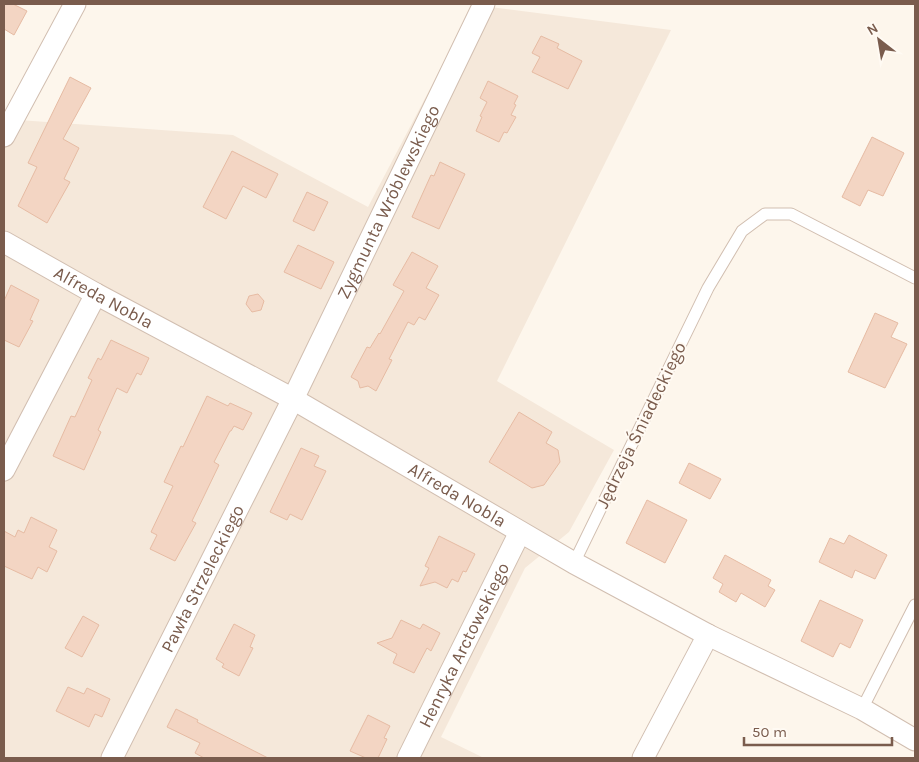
<svg xmlns="http://www.w3.org/2000/svg" width="919" height="762" viewBox="0 0 919 762" font-family="Karla,sans-serif">
<rect width="100%" height="100%" fill="#fdf6ec"/>
<!-- residential -->
<path fill="#f5e8da" d="M474 5 671 30 497 381 614 450 569 532 525 568 441 737 484 758H4V119L233 135 368 207Z"/>
<!-- building -->
<path fill="#f3d5c3" stroke="#e6bba3" d="M4 4H13L27 11 14 35 4 29Z
M541 36 559 44 557 48 582 61 568 89 532 72 540 57 532 53Z
M70 77 91 88 63 139 79 148 64 179 70 182 47 223 18 206 37 167 28 163Z
M488 81 518 96 514 104 516 105 511 115 516 117 507 133 504 132 499 142 476 131 482 117 480 116 487 102 480 98Z
M872 137 904 153 883 196 868 190 860 206 842 197Z
M232 151 278 174 266 198 243 186 226 219 203 207Z
M440 162 465 174 439 229 412 217 431 175 434 176Z
M307 192 328 202 314 231 293 221Z
M298 245 334 262 321 289 284 272Z
M412 252 438 266 426 288 439 295 425 320 419 317 414 325 408 322 389 359 392 360 376 391 368 386 360 388 358 381 351 377 367 347 370 348 379 333 380 334 404 291 393 285Z
M11 285 39 300 30 320 33 321 19 347 4 340V301Z
M258 294 264 301 261 310 252 312 246 304 249 296Z
M875 313 898 323 891 337 907 344 885 388 848 372Z
M111 340 149 358 141 375 137 373 127 393 117 388 98 430 101 432 84 470 53 456 71 416 75 417 92 380 88 378 98 358 101 360Z
M207 396 228 406 230 403 252 413 243 430 234 426 231 431H230L214 462 219 465 192 521 196 523 175 561 150 549 157 535 151 532 173 486 164 482 181 446 183 447Z
M519 412 552 432 546 443 558 450 560 462 544 485 532 488 489 462Z
M301 448 319 456 314 466 326 471 302 520 290 514 287 520 270 512Z
M689 463 721 479 710 499 679 483Z
M647 500 687 520 665 563 626 543Z
M31 517 57 530 49 547 57 551 47 572 38 567 32 579 4 566V531L15 537 18 530 24 533Z
M849 535 887 555 875 579 855 570 852 578 819 562 830 538 844 544Z
M439 536 475 554 466 572 463 571 458 582 452 579 447 588 435 582 420 586 429 568 425 566Z
M725 555 771 580 768 586 775 590 765 607 741 593 736 602 719 592 723 584 713 578Z
M820 600 863 620 850 648 840 643 833 657 801 641Z
M83 616 99 625 82 657 65 648Z
M401 620 420 629 423 624 440 633 431 651 427 648 414 673 393 663 397 654 377 643 392 638Z
M234 624 255 635 250 647 253 648 239 676 222 667 224 664 216 659Z
M68 687 84 694 87 688 110 699 102 717 95 714 89 727 56 711Z
M176 709 198 720 197 722 268 758H204L195 753 200 743 167 727Z
M368 715 390 726 384 738 387 739 378 758H366L350 751Z"/>
<g fill="none" stroke-linecap="round" stroke-linejoin="round">
<defs>
<path id="service" d="M574 563 708 288 742 231 765 214H791L915 278
M862 709 915 605"/>
<g id="minor">
<path d="M4 136 75 4"/>
<path id="s1" d="M4 242 96 294 293 399 574 563 708 635 862 709 915 740"/>
<path d="M4 470 96 294"/>
<path id="s2" d="M112 758 293 399 484 4"/>
<path id="s3" d="M408 758 520 532"/>
<path d="M643 758 708 635"/>
</g>
</defs>
<!-- service casing -->
<use href="#service" stroke="#d1beb0" stroke-width="13"/>
<!-- minor casing -->
<use href="#minor" stroke="#d1beb0" stroke-width="23"/>
<!-- service -->
<use href="#service" stroke="#fff" stroke-width="11"/>
<!-- minor -->
<use href="#minor" stroke="#fff" stroke-width="21"/>
</g>
<g text-anchor="middle" stroke-width="4" stroke-linejoin="round" paint-order="stroke">
<!-- street labels -->
<g font-size="18" fill="#7a5c4d" stroke="#fffaf3">
<text dy="6" stroke="none"><textPath href="#s2" startOffset="621">Zygmunta Wróblewskiego</textPath></text>
<text dy="6" stroke="none"><textPath href="#s1" startOffset="114">Alfreda Nobla</textPath></text>
<text transform="translate(641 425) rotate(-64)" y="6">Jędrzeja Śniadeckiego</text>
<text dy="6" stroke="none"><textPath href="#s1" startOffset="519">Alfreda Nobla</textPath></text>
<text dy="6" stroke="none"><textPath href="#s2" startOffset="201">Pawła Strzeleckiego</textPath></text>
<text dy="6" stroke="none"><textPath href="#s3" startOffset="126">Henryka Arctowskiego</textPath></text>
</g>
</g>
<!-- border -->
<rect width="919" height="762" fill="none" stroke="#7a5c4d" stroke-width="10"/>
<!-- north arrow -->
<g transform="translate(879 40) rotate(329)" stroke="#fffaf3" stroke-width="4" paint-order="stroke">
<path d="M0-4L9 19L0 12L-9 19Z" fill="#7a5c4d"/>
<text y="-8" font-size="14" font-weight="bold" text-anchor="middle" fill="#7a5c4d">N</text>
</g>
<!-- scale -->
<path d="M744 737v8h148v-8" fill="none" stroke="#7a5c4d" stroke-width="2.5"/>
<text x="752" y="737" font-size="15" fill="#7a5c4d" stroke="#fffaf3" stroke-width="4" paint-order="stroke">50 m</text>
</svg>
